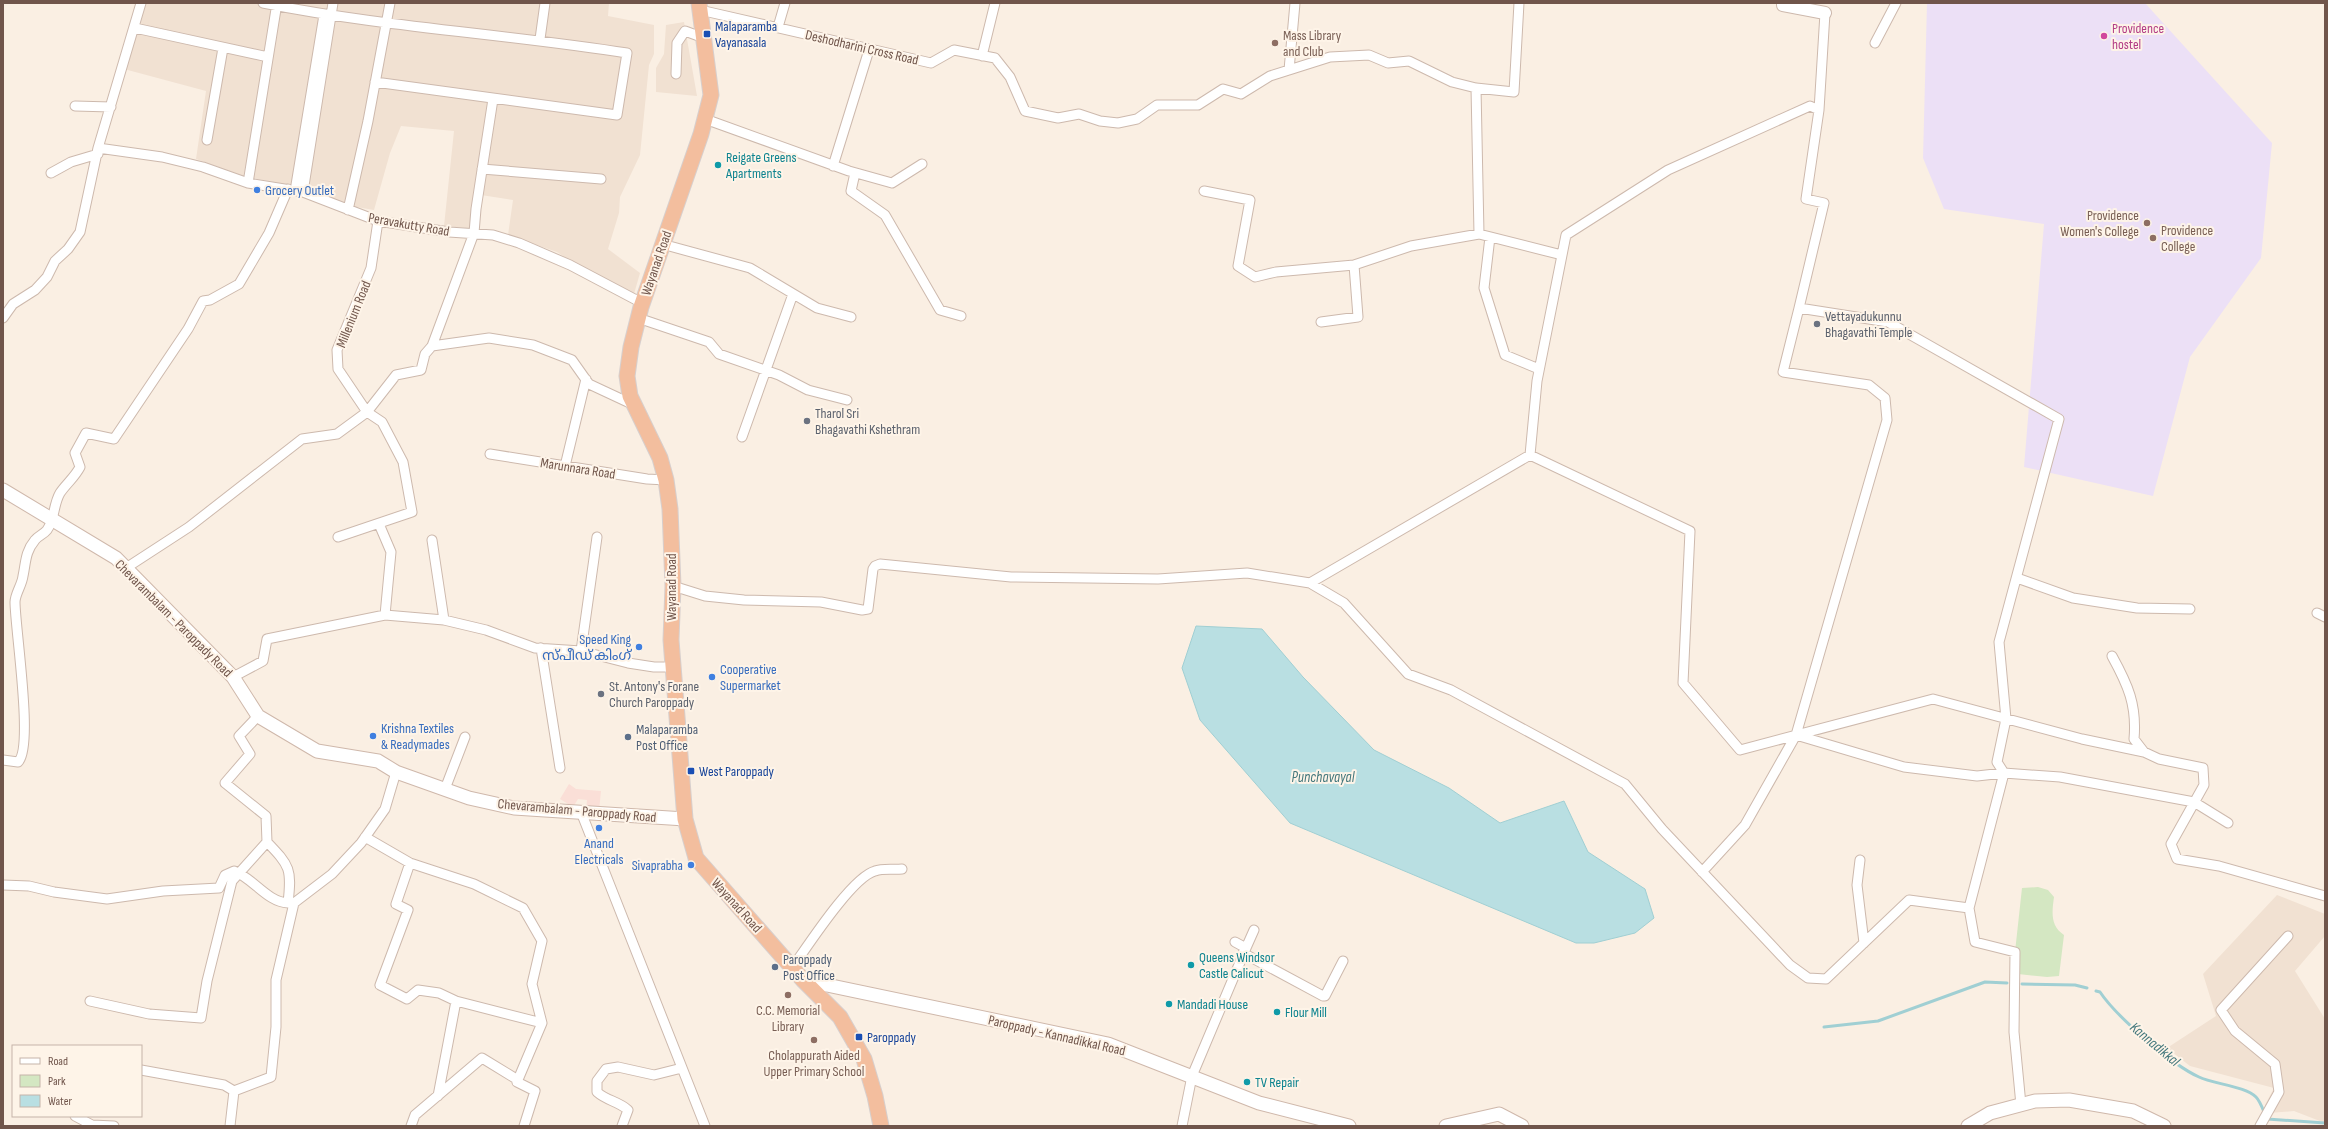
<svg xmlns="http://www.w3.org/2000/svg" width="2328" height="1129" viewBox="0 0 2328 1129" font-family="'Sofia Sans Condensed','Noto Sans Malayalam',sans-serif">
<rect width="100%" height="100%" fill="#faefe3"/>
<!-- residential -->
<path fill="#f1e1d2" d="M146 3H609L608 16 654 25V54L649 65 640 155 620 197 619 213 608 249 640 273 634 294 578 266 557 252 508 235 513 200 481 195 477 229 444 226 454 131 401 126 390 153 374 210 345 205 299 187 243 176 196 159 206 91 124 69Z
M684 22 697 96 656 92V68L664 54 666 25Z
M2277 895 2325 914V936L2295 971 2325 1019V1123L2294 1111 2269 1113 2265 1105 2274 1088 2190 1066 2167 1048 2216 1016 2203 974Z"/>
<!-- commercial -->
<path fill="#fadfd7" d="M569 784 576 789 601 791 599 811 586 810 587 800 578 799 573 807 560 799Z"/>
<!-- education -->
<path fill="#ece0f6" d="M1927 3H2145L2272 143 2261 258 2190 357 2153 496 2024 467 2044 224 1944 209 1923 158Z"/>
<!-- green -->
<path fill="#d4e7c2" d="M2038 887 2048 890 2054 897C2052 912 2050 926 2064 935L2059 976 2047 977 2018 974 2015 952 2022 888Z"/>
<!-- water -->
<path fill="#b9dfe2" stroke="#a0cfd3" d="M1196 626 1262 629 1303 677 1374 750 1449 788 1500 823 1564 801 1588 852 1645 889 1654 918 1635 933 1594 943H1576L1290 823 1200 720 1182 668Z"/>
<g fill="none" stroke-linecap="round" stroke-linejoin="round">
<!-- stream -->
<path stroke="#a0cfd3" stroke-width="3" d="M2022 984 2075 985 2087 988
M2096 991 2100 992C2116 1016 2172 1065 2199 1077 2213 1084 2245 1086 2256 1097 2261 1102 2264 1113 2267 1119L2325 1123
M1824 1027 1878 1021 1985 982 2007 983"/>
<defs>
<path id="minor" d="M263 3C383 27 506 34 627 53L617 115 375 82
M700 10 931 63 954 50 995 58 1010 77 1025 111 1058 118 1079 114 1100 121 1118 123 1137 119 1157 105H1198L1223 89 1241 94 1270 76 1330 57 1369 55 1388 63 1409 61 1452 82 1476 88 1514 92 1519 3
M778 27 785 3
M135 28 268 57
M540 39 545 3
M1875 43 1896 3
M982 56 995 3
M1289 70 1295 3
M676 74 677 43 685 31 704 38
M1476 88 1479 234
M75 106 111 107
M1819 110 1825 13
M705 119 849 171 892 183 922 164
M207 140 223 48
M98 148 162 157 203 167 248 183 303 192 378 221 449 232 493 235 519 243 570 265 642 303
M833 166 869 50
M482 169 601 179
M51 173 71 162 98 154
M855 173 851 191 885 215 940 310 961 316
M248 183 277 3
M295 191 324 15
M1204 191 1250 200 1238 266 1255 277 1276 272 1354 265 1358 317 1321 322
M303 192 333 3
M348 210 368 121 390 3
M378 221 371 268 337 350 338 369 367 412 396 375 421 370 425 354 432 346 489 338 533 345 572 360 589 384 634 405
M1490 237 1484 288 1505 355 1539 369
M662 244 750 268 817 308 851 317
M1354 265 1411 246 1479 234 1562 255
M1799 308 1783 372 1869 385 1885 398 1887 420 1796 735 1904 767 1977 776 2004 773 2060 777 2194 802 2228 823
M3 318 13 304 35 290 47 277 55 261 68 249 80 232 98 148 141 3
M638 318 709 342 719 354 779 375 808 390 847 400
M432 346 474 233 476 209 493 99
M742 437 793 294
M490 454 647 479 666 480
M1530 455 1537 381 1566 235 1668 170 1810 106 1819 110 1806 199 1824 203 1799 308 1888 322 2059 419 1999 642 2006 719 1997 762 2004 773 1969 908
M565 466 586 379
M432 540 444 620 486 630 535 648 581 651 628 663 654 667H673
M126 568 189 527 302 439 337 434 367 412 382 422 403 462 412 512 338 537
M2017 578 2073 598 2137 608 2190 609
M1310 583 1530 455 1690 531 1683 683 1740 750 1933 699 2082 739 2144 752
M673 586 705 596 744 600 821 602 862 610 868 609 873 569 875 566 880 564 1011 577 1158 579 1247 573 1310 583 1344 603 1408 674 1451 690 1625 784 1662 829 1790 965 1808 978 1826 979 1909 900 1969 908 1975 942 2015 952 2014 1032 2021 1105
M2317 613 2325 617
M385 615 444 620
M541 648 560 768
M581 651 597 537
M2112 656C2128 685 2137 705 2134 739L2144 752 2159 759 2203 768 2204 785 2171 844 2177 859 2219 866 2325 896
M233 677 263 661 267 639 385 615 391 552 379 524
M258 716 239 736 250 754 225 783 266 816 267 842C290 866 292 869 288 903H293
M3 760 18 762C34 748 15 628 15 602 15 594 22 585 23 576 26 562 25 552 35 540 38 536 44 534 47 530 55 519 53 505 60 493 66 484 75 477 80 467L75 453 86 433 114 439 188 329 203 301 210 300 239 284 269 233 288 189
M445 789 465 737
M581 812 705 1126
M365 837 410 863 474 884 523 908 542 941 532 984 542 1023
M1860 860 1857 885 1864 943
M410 863 396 904 408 910 380 985 407 999 418 990 439 993 456 1001 542 1023 517 1082 535 1091 524 1126
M1702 872 1745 825 1796 735
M3 885 29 886 54 892 107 899 163 891 219 888 225 875 234 871C253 878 267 902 288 903
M1246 948 1254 930
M1243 953 1323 996H1325L1343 961
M792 968C807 947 852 877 875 871 883 868 894 870 902 869
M90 1001 149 1014 201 1018 207 981 232 881 267 842
M141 1070 224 1085 234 1091
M438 1096 456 1001
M75 1116 92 1125 114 1126
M230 1126 234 1091 271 1077 276 1027V980L294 903 332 874 361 843 385 809 396 772
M411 1126 415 1115 482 1058 518 1080
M622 1126 628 1110C618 1101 607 1101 597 1092V1081L606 1069 618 1067 654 1075 682 1068
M1182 1126 1192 1076 1246 948 1235 942
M2260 1126 2279 1092 2275 1064 2235 1031 2221 1010 2288 936"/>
<path id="tertiary" d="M1783 3V5L1825 13"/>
<path id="secondary" d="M3 490 116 558 233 677 258 716 317 751 378 761 396 772 469 798 514 808 685 819
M803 980 1108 1044 1259 1103 1349 1126
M1446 1126 1499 1114 1522 1126
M1968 1126 1990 1113 2035 1101 2069 1100 2133 1111 2164 1126"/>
<path id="trunk" d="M699 3 711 95 701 134 641 307 631 347 627 376 630 396 660 458 666 480 670 509 673 586 671 640 685 819 696 858 803 980 840 1017 864 1059 875 1096 881 1126"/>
</defs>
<!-- minor casing -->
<use href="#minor" stroke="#cdb9ad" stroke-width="11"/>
<!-- tertiary casing -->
<use href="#tertiary" stroke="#cdb9ad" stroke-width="14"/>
<!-- secondary casing -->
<use href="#secondary" stroke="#cfb8ab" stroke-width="15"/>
<!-- trunk casing -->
<use href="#trunk" stroke="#d7cfcd" stroke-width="17"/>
<!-- minor -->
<use href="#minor" stroke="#fff" stroke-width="9"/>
<!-- tertiary -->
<use href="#tertiary" stroke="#fff" stroke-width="12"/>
<!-- secondary -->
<use href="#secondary" stroke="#fff" stroke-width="13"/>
<!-- trunk -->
<use href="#trunk" stroke="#f3be9e" stroke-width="15"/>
</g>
<!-- markers -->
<g fill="#1a4fb4" stroke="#fef4e8" stroke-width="1.5">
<rect x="703" y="30" width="8" height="8" rx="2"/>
<rect x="687" y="767" width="8" height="8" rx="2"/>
<rect x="855" y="1033" width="8" height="8" rx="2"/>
</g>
<circle fill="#d1479c" stroke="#fef4e8" stroke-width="1.5" cx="2104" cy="36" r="4"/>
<g fill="#8d6e63" stroke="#fef4e8" stroke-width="1.5">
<circle cx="1275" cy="43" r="4"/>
<circle cx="2147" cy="223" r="4"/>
<circle cx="2153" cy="238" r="4"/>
<circle cx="788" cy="995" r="4"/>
<circle cx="814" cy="1040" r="4"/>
</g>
<g fill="#0f9aa8" stroke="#fef4e8" stroke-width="1.5">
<circle cx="718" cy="165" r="4"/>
<circle cx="1191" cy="965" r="4"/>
<circle cx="1169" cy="1004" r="4"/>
<circle cx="1277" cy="1012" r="4"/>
<circle cx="1247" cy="1082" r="4"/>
</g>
<g fill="#3f7fe0" stroke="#fef4e8" stroke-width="1.5">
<circle cx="257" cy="190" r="4"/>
<circle cx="639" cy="647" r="4"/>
<circle cx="712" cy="677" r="4"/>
<circle cx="373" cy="736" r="4"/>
<circle cx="599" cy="828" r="4"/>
<circle cx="691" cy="865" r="4"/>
</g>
<g fill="#6b7280" stroke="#fef4e8" stroke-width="1.5">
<circle cx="1817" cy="324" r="4"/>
<circle cx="807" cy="421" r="4"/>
<circle cx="601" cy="694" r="4"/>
</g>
<g fill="#5c6f8a" stroke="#fef4e8" stroke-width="1.5">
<circle cx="628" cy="737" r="4"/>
<circle cx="775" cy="967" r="4"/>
</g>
<g text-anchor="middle" stroke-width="4" stroke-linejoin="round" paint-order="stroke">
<!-- transit labels -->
<g font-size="14" fill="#164399" stroke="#fef4e8" text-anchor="start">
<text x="715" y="31">Malaparamba<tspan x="715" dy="16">Vayanasala</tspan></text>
<text x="699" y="776">West Paroppady</text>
<text x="867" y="1042">Paroppady</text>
</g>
<!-- hotel labels -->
<g font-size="14" fill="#b23c85" stroke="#fef4e8" text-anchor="start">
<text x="2112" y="33">Providence<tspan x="2112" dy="16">hostel</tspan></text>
</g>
<!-- education labels -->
<g font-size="14" fill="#785e54" stroke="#fef4e8" text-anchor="start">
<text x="1283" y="40">Mass Library<tspan x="1283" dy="16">and Club</tspan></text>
<text x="2139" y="220" text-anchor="end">Providence<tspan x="2139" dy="16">Women's College</tspan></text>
<text x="2161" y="235">Providence<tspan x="2161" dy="16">College</tspan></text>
<text x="788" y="1015" text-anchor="middle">C.C. Memorial<tspan x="788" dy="16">Library</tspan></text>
<text x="814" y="1060" text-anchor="middle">Cholappurath Aided<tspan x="814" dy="16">Upper Primary School</tspan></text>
</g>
<!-- street labels -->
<g font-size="14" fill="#70554b" stroke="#fef4e8">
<text transform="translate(862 47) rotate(13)" y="5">Deshodharini Cross Road</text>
<text transform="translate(409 224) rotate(10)" y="5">Peravakutty Road</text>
<text transform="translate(656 263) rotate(-71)" y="5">Wayanad Road</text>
<text transform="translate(353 314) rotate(-68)" y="5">Millenium Road</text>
<text transform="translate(578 468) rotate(9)" y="5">Marunnara Road</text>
<text transform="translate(671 587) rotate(-90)" y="5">Wayanad Road</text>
<text transform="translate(174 618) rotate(45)" y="5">Chevarambalam - Paroppady Road</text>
<text transform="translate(577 810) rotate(5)" y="5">Chevarambalam - Paroppady Road</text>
<text transform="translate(737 905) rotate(48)" y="5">Wayanad Road</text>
<text transform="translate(1057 1035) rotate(13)" y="5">Paroppady - Kannadikkal Road</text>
</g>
<!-- culture labels -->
<g font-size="14" fill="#0d838f" stroke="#fef4e8" text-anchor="start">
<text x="726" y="162">Reigate Greens<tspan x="726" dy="16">Apartments</tspan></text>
<text x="1199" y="962">Queens Windsor<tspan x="1199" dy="16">Castle Calicut</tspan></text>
<text x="1177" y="1009">Mandadi House</text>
<text x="1285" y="1017">Flour Mill</text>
<text x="1255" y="1087">TV Repair</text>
</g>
<!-- shop labels -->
<g font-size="14" fill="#366cbe" stroke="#fef4e8" text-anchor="start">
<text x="265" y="195">Grocery Outlet</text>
<text x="631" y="644" text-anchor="end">Speed King<tspan x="631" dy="16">സ്പീഡ് കിംഗ്</tspan></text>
<text x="720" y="674">Cooperative<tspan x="720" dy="16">Supermarket</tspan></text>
<text x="381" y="733">Krishna Textiles<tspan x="381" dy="16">&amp; Readymades</tspan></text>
<text x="599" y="848" text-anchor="middle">Anand<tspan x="599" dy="16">Electricals</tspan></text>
<text x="683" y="870" text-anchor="end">Sivaprabha</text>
</g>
<!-- worship labels -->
<g font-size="14" fill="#5b616d" stroke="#fef4e8" text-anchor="start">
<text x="1825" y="321">Vettayadukunnu<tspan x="1825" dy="16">Bhagavathi Temple</tspan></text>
<text x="815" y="418">Tharol Sri<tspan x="815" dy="16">Bhagavathi Kshethram</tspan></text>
<text x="609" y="691">St. Antony's Forane<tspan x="609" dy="16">Church Paroppady</tspan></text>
</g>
<!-- service labels -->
<g font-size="14" fill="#4e5e75" stroke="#fef4e8" text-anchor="start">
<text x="636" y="734">Malaparamba<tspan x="636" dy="16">Post Office</tspan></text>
<text x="783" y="964">Paroppady<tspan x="783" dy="16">Post Office</tspan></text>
</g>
<!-- water labels -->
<g font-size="15" font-style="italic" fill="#43777c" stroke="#fef4e8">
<text x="1323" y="782">Punchavayal</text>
<text transform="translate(2155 1044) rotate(40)" y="5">Kannadikkal</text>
</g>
</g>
<!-- border -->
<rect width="2328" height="1129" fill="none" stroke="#70554b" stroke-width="8"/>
<!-- legend -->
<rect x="12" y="1045" width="130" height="72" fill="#fef4e8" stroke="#c5b4a9"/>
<rect x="20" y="1058" width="20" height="6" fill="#ffffff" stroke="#c5b4a9"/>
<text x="48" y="1065" font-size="12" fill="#70554b">Road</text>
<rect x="20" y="1075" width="20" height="12" fill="#d4e7c2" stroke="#c5b4a9"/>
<text x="48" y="1085" font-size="12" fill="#70554b">Park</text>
<rect x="20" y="1095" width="20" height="12" fill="#b9dfe2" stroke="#c5b4a9"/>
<text x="48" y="1105" font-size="12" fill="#70554b">Water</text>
</svg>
